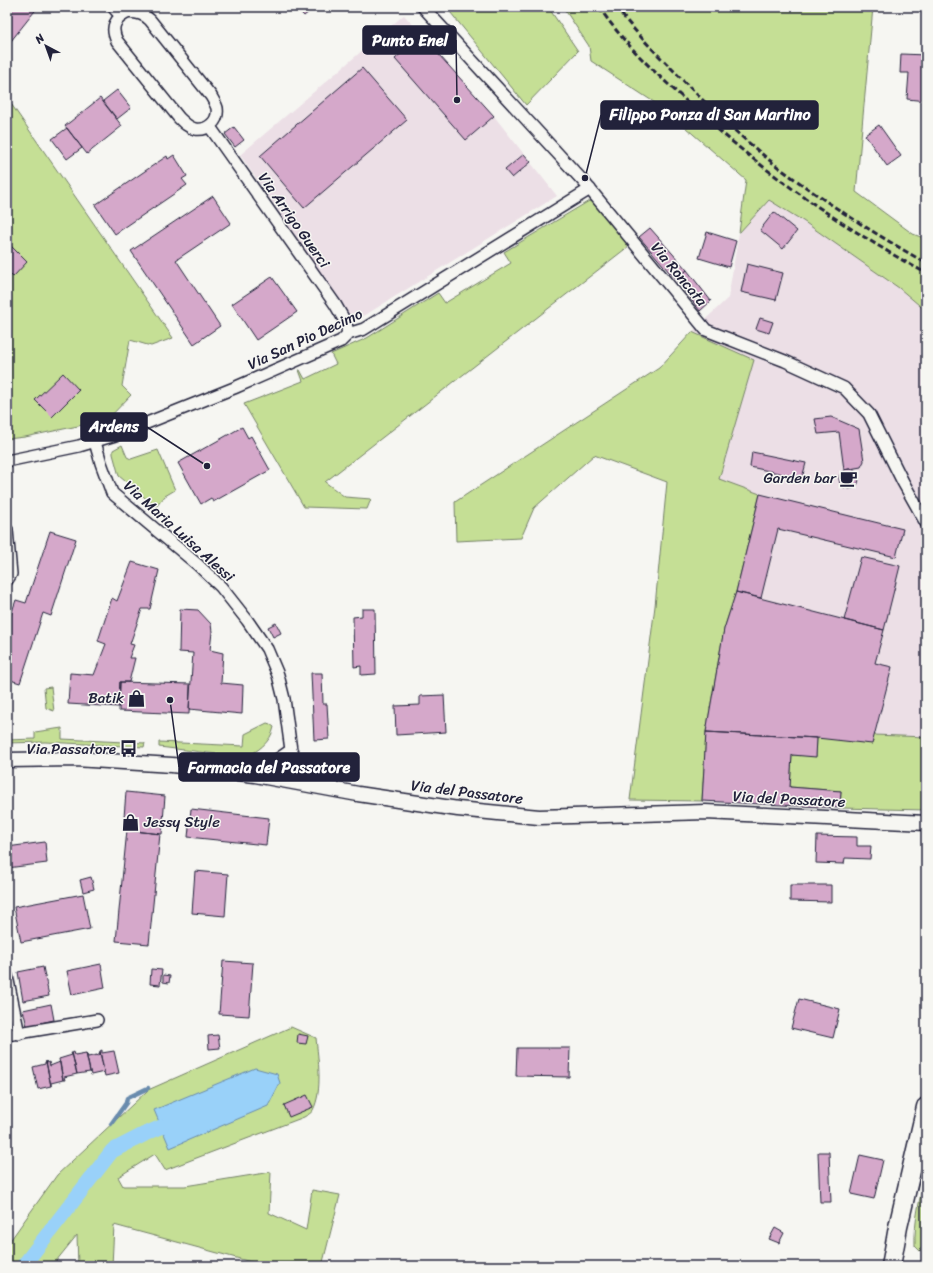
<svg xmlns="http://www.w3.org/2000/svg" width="933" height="1273" viewBox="0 0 933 1273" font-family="Sriracha,sans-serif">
<rect width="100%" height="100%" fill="#f6f6f2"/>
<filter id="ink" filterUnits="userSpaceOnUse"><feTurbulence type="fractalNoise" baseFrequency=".025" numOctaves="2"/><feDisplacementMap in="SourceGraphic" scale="8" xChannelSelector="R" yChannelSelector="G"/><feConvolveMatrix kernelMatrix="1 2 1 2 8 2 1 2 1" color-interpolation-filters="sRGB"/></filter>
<g filter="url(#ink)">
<!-- built -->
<path fill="#ecdfe6" d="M404 15 494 116 557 196 354 322 240 155Z
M769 200 803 221 899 288 926 311V447L923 496 926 502V737L874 735 872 744 706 732 724 629 736 592 719 479 754 360 692 332 728 298 739 233Z"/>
<!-- green -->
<path fill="#c5df95" stroke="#748068" d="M446 7H548L578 51 526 105Z
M563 7H873L856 192 913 234 926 239V311L899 288 803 221 769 200 739 233 746 180 663 108 591 61 589 46Z
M7 98 173 338 151 346 130 340 122 386 131 395 107 420 25 437 7 439Z
M589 201 594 202 629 246 325 482 345 497 371 499 367 509 304 507 244 404 303 381 299 370H300L305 379 336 364 331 354 367 338 438 293 445 303 511 263 504 252Z
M692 332 754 360 719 479 760 494 736 592 724 629 706 732 702 801 630 800 655 606 667 482 594 455 534 508 521 538 456 541 455 502 659 368Z
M122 445 127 457 131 459 158 450 175 490 165 496 156 507 119 476 113 454V450Z
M51 687 54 711 46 708 44 688Z
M267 723 270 724 274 727C271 742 257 753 243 757L159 747V742L244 746 245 734Z
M62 728V739L145 743 144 747 45 742 7 743V740L35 739V732Z
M874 735 926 737V810L840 808 841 791 790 787 792 755 816 756 817 738Z
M291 1027 316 1038C318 1058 323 1091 313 1110 312 1113 307 1115 304 1117L165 1170 155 1154 118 1177 123 1186H185L271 1172 269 1213 306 1230 312 1190 340 1195 322 1266H266L114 1225 112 1266H78L77 1235 52 1266H7V1245L57 1175 148 1090Z
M926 1173V1240L920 1251 915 1246C914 1221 920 1197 926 1173Z"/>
<!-- water -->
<path fill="#99d1f9" stroke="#698bad" d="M255 1068 277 1074 280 1083 268 1106 170 1148 154 1110Z"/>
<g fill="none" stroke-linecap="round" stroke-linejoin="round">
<!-- stream -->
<path stroke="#698bad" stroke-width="4.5" d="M111 1124 126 1103 127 1098 148 1088"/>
<!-- canal -->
<path stroke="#99d1f9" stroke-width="15" d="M23 1266 112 1151 145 1134 161 1127"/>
</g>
<!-- building -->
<path fill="#d5a8ca" stroke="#22223b" d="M7 7H38L7 46Z
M296 7H315L304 16Z
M421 35 494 116 466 140 395 59Z
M901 54 926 55V101L907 99 909 73H900Z
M362 68 407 120 304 208 260 156Z
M117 90 131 108 117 119 103 101Z
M100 98 122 126 87 154 65 126Z
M879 125 901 156 887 166 865 135Z
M234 127 244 140 235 147 225 134Z
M67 128 82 148 67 159 52 139Z
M524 154 531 162 512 178 505 170Z
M174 155 187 176 182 179 187 185 115 234 95 205 167 156 168 159Z
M213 196 231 223 176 260 220 326 194 344 131 251Z
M774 212 797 231 783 249 760 230Z
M650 228 687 270 676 280 639 237Z
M707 232 736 241 729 267 699 258Z
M9 244 27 262 13 277 7 271V246Z
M747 264 783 273 776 300 741 292Z
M687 270 711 301 700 311 676 280Z
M272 277 297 312 256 340 232 304Z
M760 318 773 322 769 333 756 329Z
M63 373 79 390 52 417 35 400Z
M831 417 859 429 864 461 861 467 844 470 839 432 818 434 815 419Z
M242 427 248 438 251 436 270 470 213 502 211 498 201 504 178 463Z
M752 452 806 463 802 478 750 467Z
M839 479a10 10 0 1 1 20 0a10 10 0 1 1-20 0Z
M760 494 903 529 896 557 778 529 761 598 736 592Z
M50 531 76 539 51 616 43 613 20 683 7 679V626L16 600 26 603Z
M861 557 900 566 884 630 844 620Z
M132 562 159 570 150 609H142L130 644 134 645 129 658H135L129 682H120L119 707 68 704 70 673 94 675 106 644 98 641 112 598 117 601Z
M736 592 884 630 875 663 892 667 872 744 817 738 706 732 724 629Z
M180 609 198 610 211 624 212 632 210 650 223 653 221 683 243 685 242 714 189 709 193 653 179 652Z
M362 609H375L376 674 361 675V666L354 667 353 617 362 616Z
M276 623 281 633 273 637 268 627Z
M311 673H322L323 704H327L329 739 314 740Z
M120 682 190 684 189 714 119 711Z
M444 695 446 732 396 735 395 706 420 705V696Z
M706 732 817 738 816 757 792 755 790 787 841 791 840 808 702 801Z
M126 792 165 796 162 834 123 830Z
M191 809 269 818 266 845 188 837Z
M127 830 160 834 149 944 116 941Z
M817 836 857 837V846H871L870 859 845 858 844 864 816 863Z
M45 842 47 863 7 868V847Z
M195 871 228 874 225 916 192 913Z
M91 877 94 889 83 892 80 880Z
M790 885H831V902L790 901Z
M83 894 90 929 21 942 14 907Z
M223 961 253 963 249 1016 219 1014Z
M101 964 105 988 72 995 67 971Z
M43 967 49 996 23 1001 18 972Z
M151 969 162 970 160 985 150 984Z
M163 975 170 976 169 983 163 982Z
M799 999 840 1009 833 1038 791 1028Z
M51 1004 54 1020 27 1026 23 1010Z
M298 1034 308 1036 306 1044 297 1043Z
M218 1035 220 1048 209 1049 208 1036Z
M517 1048H570L569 1077 516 1076Z
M102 1050V1053L114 1051 119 1073 105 1076 100 1051Z
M74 1052 75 1055 86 1053 90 1072 77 1074 72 1053Z
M99 1052H100L104 1072 91 1075 86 1053 88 1057 97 1055V1056L100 1054Z
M71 1053H72L77 1074 64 1077 65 1080H63L59 1059 72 1055Z
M46 1061 47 1063 49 1062 50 1066 60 1062 63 1080 51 1083V1086Z
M45 1062H46L51 1086 38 1089 33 1067 45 1064Z
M307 1095 313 1107 289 1117 284 1105Z
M818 1152H829L831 1202H820Z
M860 1155 883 1160 874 1199 851 1194Z
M775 1228 784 1233 779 1243 769 1239Z"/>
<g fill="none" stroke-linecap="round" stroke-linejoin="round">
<defs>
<path id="minor" d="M113 7 121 16
M423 7 583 181 706 330 785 361 844 388 869 414 903 482 926 523
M129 12C138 13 144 14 150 20L211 96C213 100 216 104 217 108 219 121 208 131 195 129 189 128 184 123 179 118L117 41C110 27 115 18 129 12Z
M210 127 335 304 346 323 348 334
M95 442 101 463 112 493 198 565 221 587 247 620 267 649 278 675 284 699 291 750 308 784
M7 461 79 446 122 433 234 388 341 341 348 334 364 329 590 189
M7 530 11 574 7 580
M255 775 291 750
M7 976 19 1034
M7 1035 97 1020"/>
<path id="tertiary" d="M7 760 75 759 172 765 255 775 358 794 458 809 539 817 706 812 926 823"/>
<path id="primary" d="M891 1266 898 1227 926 1107"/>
</defs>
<!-- minor casing -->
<use href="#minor" stroke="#22223b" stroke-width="14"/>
<!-- tertiary casing -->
<use href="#tertiary" stroke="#22223b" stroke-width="17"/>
<!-- primary casing -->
<use href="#primary" stroke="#22223b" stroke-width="21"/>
<!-- minor -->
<use href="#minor" stroke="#f6f6f2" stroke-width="11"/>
<!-- tertiary -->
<use href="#tertiary" stroke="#f6f6f2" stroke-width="14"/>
<!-- primary -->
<use href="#primary" stroke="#f6f6f2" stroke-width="18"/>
<!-- rail -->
<path stroke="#22223b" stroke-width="3" stroke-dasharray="6 3" stroke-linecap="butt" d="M599 7C622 41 651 69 681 96 736 148 794 193 858 233 880 247 903 261 926 273
M616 7C633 30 653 50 673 70 706 104 741 138 778 167 825 202 875 234 926 263"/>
</g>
</g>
<!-- icons -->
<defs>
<symbol id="cafe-bare" viewBox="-9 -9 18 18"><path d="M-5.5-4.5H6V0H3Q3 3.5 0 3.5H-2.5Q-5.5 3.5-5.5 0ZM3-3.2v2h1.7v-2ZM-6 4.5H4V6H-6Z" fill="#22223b" stroke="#f6f6f2" stroke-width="2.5" paint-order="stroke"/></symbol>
<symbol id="shop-bare" viewBox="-9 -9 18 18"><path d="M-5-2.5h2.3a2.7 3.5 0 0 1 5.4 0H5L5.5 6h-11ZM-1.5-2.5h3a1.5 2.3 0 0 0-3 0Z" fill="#22223b" stroke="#f6f6f2" stroke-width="2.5" paint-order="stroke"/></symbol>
<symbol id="bus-bare" viewBox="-9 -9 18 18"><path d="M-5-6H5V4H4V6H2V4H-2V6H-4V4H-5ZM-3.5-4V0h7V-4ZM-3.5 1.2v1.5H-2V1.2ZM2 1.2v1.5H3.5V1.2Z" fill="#22223b" stroke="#f6f6f2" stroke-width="2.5" paint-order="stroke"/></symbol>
</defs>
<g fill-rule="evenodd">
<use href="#cafe-bare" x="836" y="466" width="25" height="25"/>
<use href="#shop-bare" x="124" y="686" width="25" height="25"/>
<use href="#bus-bare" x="116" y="736" width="25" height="25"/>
<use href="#shop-bare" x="118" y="810" width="25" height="25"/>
</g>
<g text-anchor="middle" stroke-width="3" stroke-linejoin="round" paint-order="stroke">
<!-- street labels -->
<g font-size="15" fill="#22223b" stroke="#f6f6f2">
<text transform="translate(294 220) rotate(55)" y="5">Via Arrigo Guerci</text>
<text transform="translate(679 274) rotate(50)" y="5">Via Roncata</text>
<text transform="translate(305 339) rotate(-25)" y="5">Via San Pio Decimo</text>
<text transform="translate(179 531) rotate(42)" y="5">Via Maria Luisa Alessi</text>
<text transform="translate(467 792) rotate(7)" y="5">Via del Passatore</text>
<text transform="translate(789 799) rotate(3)" y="5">Via del Passatore</text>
</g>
<!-- poi labels -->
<g font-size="15" fill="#22223b" stroke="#f6f6f2" text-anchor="end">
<text x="836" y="483">Garden bar</text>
<text x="124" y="703">Batik</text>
<text x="116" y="754">Via Passatore</text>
<text x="144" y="827" text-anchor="start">Jessy Style</text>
</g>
</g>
<!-- callouts -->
<path fill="none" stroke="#22223b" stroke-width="1.5" d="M457 100L456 40M585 178L601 115M207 466L147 427M170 700L179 767"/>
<g fill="#22223b" stroke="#f6f6f2" stroke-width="1.5">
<circle cx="457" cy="100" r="4"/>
<circle cx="585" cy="178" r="4"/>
<circle cx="207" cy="466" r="4"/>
<circle cx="170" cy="700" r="4"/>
</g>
<g fill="#22223b" stroke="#22223b" stroke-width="1.5">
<rect x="363" y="26" width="93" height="28" rx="4"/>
<rect x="601" y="101" width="217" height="28" rx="4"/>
<rect x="81" y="413" width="66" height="28" rx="4"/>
<rect x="179" y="753" width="180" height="28" rx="4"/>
</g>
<g font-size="16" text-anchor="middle" font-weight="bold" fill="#fff">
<text x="410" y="46">Punto Enel</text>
<text x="710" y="120">Filippo Ponza di San Martino</text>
<text x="114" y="432">Ardens</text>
<text x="269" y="773">Farmacia del Passatore</text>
</g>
<!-- margin -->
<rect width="933" height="1273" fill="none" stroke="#f6f6f2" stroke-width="24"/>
<rect x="12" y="12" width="909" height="1249" fill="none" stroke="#22223b" stroke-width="1.5" filter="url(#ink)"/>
<!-- north arrow -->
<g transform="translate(46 46) rotate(319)" stroke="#f6f6f2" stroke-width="3" paint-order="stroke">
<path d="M0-3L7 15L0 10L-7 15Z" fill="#22223b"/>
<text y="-6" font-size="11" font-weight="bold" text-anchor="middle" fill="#22223b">N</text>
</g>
</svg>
